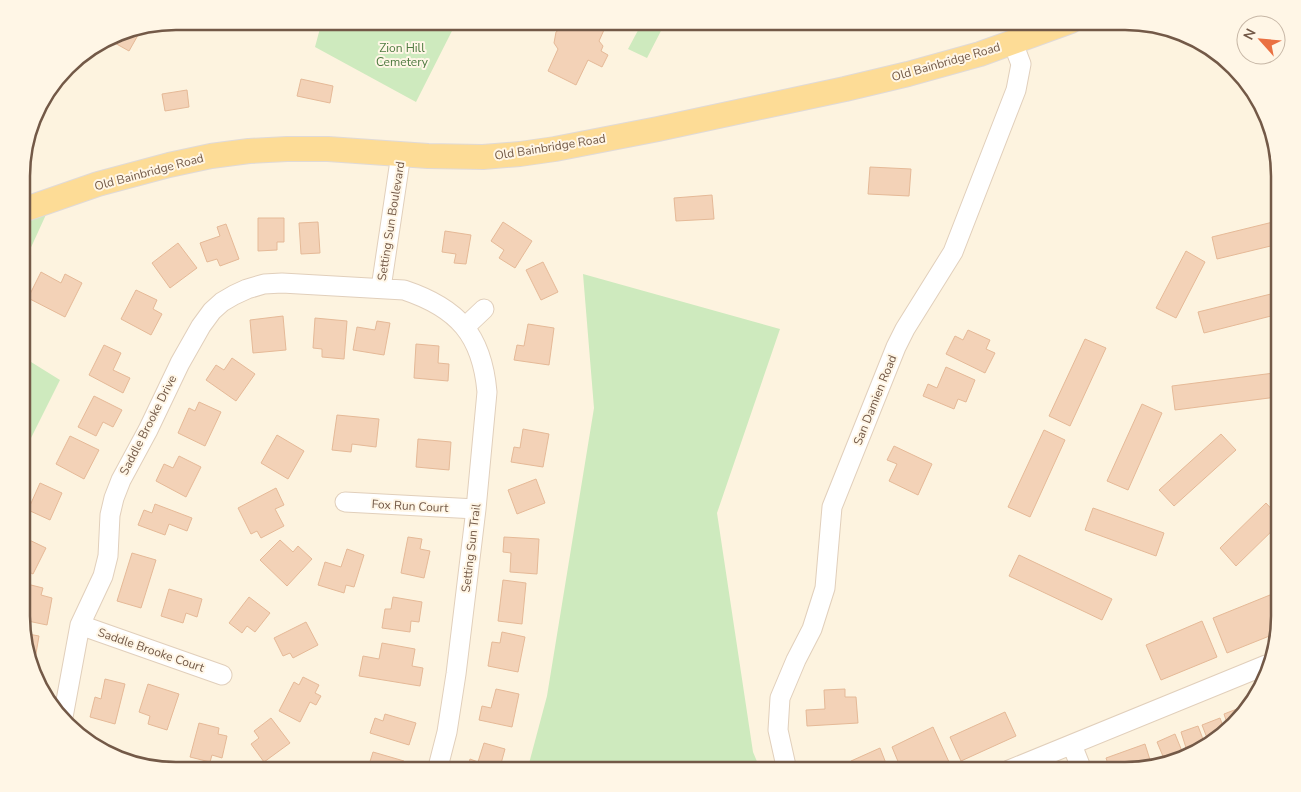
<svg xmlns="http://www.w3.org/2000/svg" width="1301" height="792" viewBox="0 0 1301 792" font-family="'Nunito Sans',sans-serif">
<rect width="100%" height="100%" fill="#fdf3df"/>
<!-- green -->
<path fill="#ceeabe" d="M322 21H457L416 102 315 47Z
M643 21H657L664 25 647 58 628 49Z
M49 208 23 265V217Z
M583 274 780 329 717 513 753 752 761 771H527L547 696 594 408Z
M23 357 60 380 23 454Z"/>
<!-- building -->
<path fill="#f3d2b7" stroke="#e5b997" d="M574 21H608L599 41 603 46 601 51 608 55 602 67 588 60 576 85 548 71 558 49 554 43 556 32 565 25 570 28Z
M795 21H807V25H795Z
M142 28 129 51 113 42 117 33Z
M301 79 333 86 330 103 297 96Z
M187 90 189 107 165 111 162 94Z
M870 167 911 169 909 196 868 194Z
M712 195 714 219 676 221 674 198Z
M258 218H284V242H277V250L258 251Z
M318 222 320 253 301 254 299 223Z
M503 222 532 241 515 268 499 258 504 250 491 241Z
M1273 222 1279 244 1217 259 1212 237Z
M226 224 239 259 220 266 217 259 207 262 200 243 220 236 217 227Z
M445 231 471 235 466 264 454 263 456 254 442 252Z
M178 243 197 268 170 288 152 263Z
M1186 251 1205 262 1176 318 1156 308Z
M543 262 558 292 541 300 526 270Z
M41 272 61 283 65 274 82 283 65 317 28 298Z
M136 290 157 300 153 309 162 314 151 335 121 319Z
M1279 292V314L1204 333 1198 312Z
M283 316 286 350 253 353 250 320Z
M315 318 347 321 344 359 322 357V349L313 348Z
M377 321 390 323 384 355 353 350 357 327 375 330Z
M528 324 554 328 549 365 514 360 517 345 524 346Z
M968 330 990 340 986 349 995 353 985 373 946 354 955 336 963 340Z
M1085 339 1106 348 1070 426 1049 416Z
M416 344 439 346 438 363 449 364 448 381 414 378Z
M104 345 121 353 113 370 130 378 123 393 89 375Z
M232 358 255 374 236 401 206 380 216 365 224 370Z
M946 367 975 380 966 402 958 399 954 409 923 396 928 384 937 388Z
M1274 373 1277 397 1175 410 1172 386Z
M94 396 122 410 113 427 103 422 96 436 78 427Z
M199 402 221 412 205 446 178 433 189 408 195 411Z
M1142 404 1162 413 1128 490 1107 481Z
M337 415 379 419 376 447 352 444 351 452 332 450Z
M523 429 549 434 543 467 511 462 514 447 520 448Z
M1044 430 1065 440 1030 517 1008 507Z
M1221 434 1236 450 1174 506 1159 490Z
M277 435 304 451 288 479 261 463Z
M70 436 99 450 84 479 56 464Z
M418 439 451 442 449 470 416 467Z
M894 446 932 464 918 495 889 481 897 464 887 460Z
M179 456 201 467 186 497 156 481 164 464 173 468Z
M536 479 545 503 517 514 508 490Z
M40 483 62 493 50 520 28 510Z
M276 488 284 505 275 509 284 526 261 538 257 531 251 534 238 508Z
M1266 503 1279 517V524L1236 566 1220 548Z
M155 504 192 518 187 531 169 524 165 535 138 525 144 510 152 513Z
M1093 508 1164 533 1156 556 1085 530Z
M23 537 46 548 33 574 23 569Z
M408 537 422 539 420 549 430 551 424 578 401 573Z
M504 537 539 539 537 574 510 572 511 553 503 552Z
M280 540 293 552 298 546 312 559 287 586 260 560Z
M347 549 364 555 354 587 346 585 344 593 318 585 325 562 341 567Z
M132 553 156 560 141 608 117 601Z
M1019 555 1112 599 1102 620 1009 576Z
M503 580 526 583 522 624 498 621Z
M23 583 43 588 41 595 52 598 47 625 23 620Z
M169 589 202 599 197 617 186 613 183 623 161 616Z
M1270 595 1279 620V625L1277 633 1227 653 1213 618Z
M249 597 270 613 255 632 247 626 242 633 229 623Z
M393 597 422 602 419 622 411 621 410 632 382 628 385 609H391Z
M1202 621 1217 657 1161 680 1146 645Z
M306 622 318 645 293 658 290 653 283 656 274 638Z
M502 632 525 637 518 672 488 666 492 642 500 643Z
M23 633 39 636 34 665 23 636Z
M382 643 415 649 412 666 423 668 420 686 359 676 363 656 379 659Z
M303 677 319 685 315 693 321 696 316 705 310 702 300 722 279 711 294 682 299 685Z
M105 679 125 684 115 724 90 717 95 697 101 699Z
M148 684 179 694 167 730 148 724 150 716 139 712Z
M496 689 519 694 512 727 479 720 482 706 491 708Z
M845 689V697H856L858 723 807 726 806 710 825 709 824 690Z
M1242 707 1243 711 1228 726 1224 714Z
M1005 712 1016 736 961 761 950 737Z
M385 714 416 723 409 745 370 733 375 718 383 721Z
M271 718 290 743 264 762 251 744 259 738 254 731Z
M1220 718 1224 729 1209 743 1202 725Z
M199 723 219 728 218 734 227 736 222 758 212 755 210 762 190 757Z
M1198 726 1206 747 1202 750 1188 754 1181 732Z
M933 727 949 762 931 770 902 771 892 747Z
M1175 734 1184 756 1165 761 1157 742Z
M484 743 505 749 499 771H467L470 759 478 762Z
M1145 744 1151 763 1131 770H1110L1106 758Z
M880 748 889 771H855L851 761Z
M373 752 404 761 401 771H367Z"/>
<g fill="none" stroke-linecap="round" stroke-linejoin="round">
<defs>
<path id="minor" d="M381 288 401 154
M465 327 484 309
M345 502 476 509
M80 625 222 675
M63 717 80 625 103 576 108 556 110 515 114 498 121 480 148 430 180 363 201 326 212 311 222 302 234 295 247 289 264 284 282 283 404 290C458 308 482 335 487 392L476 509 456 674 447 732 437 771
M1072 745 1082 770
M1009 770 1266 665
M788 771 786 766 778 730 780 698 796 660 812 629 825 588 832 507 896 347 905 329 953 252 1016 90 1021 64 1013 43"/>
<path id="major" d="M23 210 98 184 169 165 211 156 249 151 287 149H328L428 156 483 157 520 154 555 149 658 129 845 89 908 74 980 54 1071 21"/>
</defs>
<!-- minor casing -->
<use href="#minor" stroke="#e1cfbb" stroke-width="21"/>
<!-- major casing -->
<use href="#major" stroke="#e0dad7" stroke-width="26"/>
<!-- minor -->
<use href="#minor" stroke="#fff" stroke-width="19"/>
<!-- major -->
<use href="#major" stroke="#fddc96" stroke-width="24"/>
</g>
<g text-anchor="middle" stroke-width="4" stroke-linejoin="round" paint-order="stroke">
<!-- park labels -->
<g font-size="12" fill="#4d793f" stroke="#fff6e6">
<text x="402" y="52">Zion Hill<tspan x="402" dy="14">Cemetery</tspan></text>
</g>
<!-- street labels -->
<g font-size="12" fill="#735947" stroke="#fff6e6">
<text transform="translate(946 62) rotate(-16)" y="4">Old Bainbridge Road</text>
<text transform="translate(550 147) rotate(-9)" y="4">Old Bainbridge Road</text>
<text transform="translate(149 172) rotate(-15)" y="4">Old Bainbridge Road</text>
<text transform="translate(391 221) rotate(-81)" y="4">Setting Sun Boulevard</text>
<text transform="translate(875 400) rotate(-68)" y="4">San Damien Road</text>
<text transform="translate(148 425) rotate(-63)" y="4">Saddle Brooke Drive</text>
<text transform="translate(410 506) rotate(3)" y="4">Fox Run Court</text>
<text transform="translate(471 548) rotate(-83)" y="4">Setting Sun Trail</text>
<text transform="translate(151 650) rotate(19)" y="4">Saddle Brooke Court</text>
</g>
</g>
<!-- crop -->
<path d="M0 0H1301V792H0ZM176 30H1125A146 146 0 0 1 1271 176V616A146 146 0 0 1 1125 762H176A146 146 0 0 1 30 616V176A146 146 0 0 1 176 30Z" fill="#fff6e6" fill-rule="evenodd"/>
<path fill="none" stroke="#735947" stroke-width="2.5" d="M176 30H1125A146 146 0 0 1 1271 176V616A146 146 0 0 1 1125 762H176A146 146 0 0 1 30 616V176A146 146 0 0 1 176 30Z"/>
<!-- north arrow -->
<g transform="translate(1261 40) rotate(297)"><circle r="24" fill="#fff6e6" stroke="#c7b7a6"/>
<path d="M0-4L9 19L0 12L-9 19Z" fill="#ea7041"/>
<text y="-8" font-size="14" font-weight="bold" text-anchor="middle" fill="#735947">N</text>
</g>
</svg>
